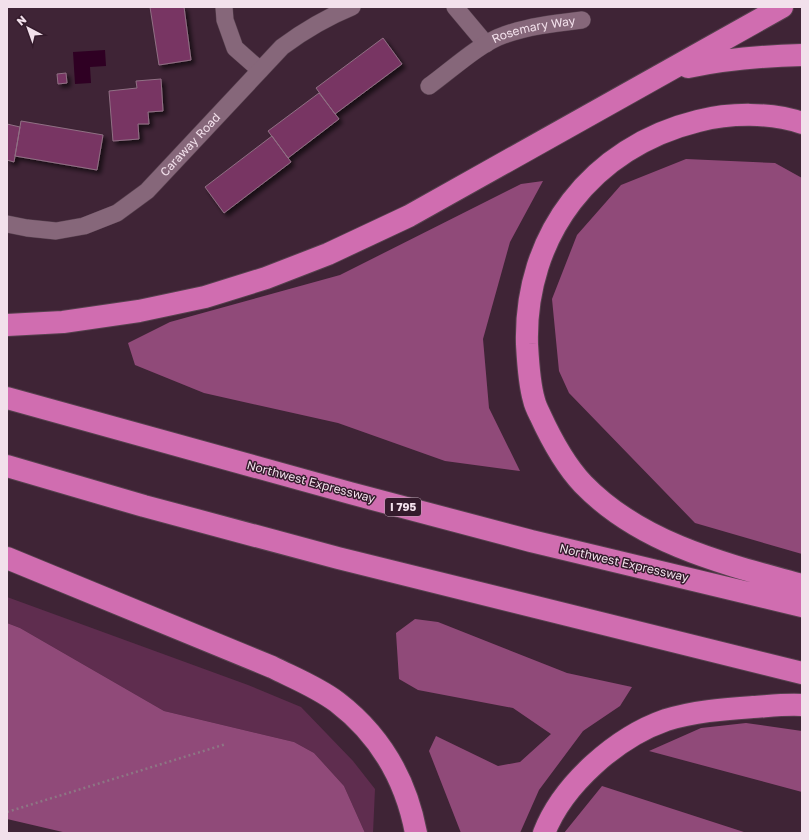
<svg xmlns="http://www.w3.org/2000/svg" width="809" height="840" viewBox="0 0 809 840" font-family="'Golos Text',sans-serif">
<defs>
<filter id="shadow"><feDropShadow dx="3.5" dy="3.5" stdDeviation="2" flood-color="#0009"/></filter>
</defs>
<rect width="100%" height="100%" fill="#3f2436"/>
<!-- green -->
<path fill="#5f2d4f" d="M7 597 248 685 301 707 353 761 375 789 373 833H365L344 786 314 753 294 742 164 711 20 628 7 623Z"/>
<!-- forest -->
<path fill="#904a79" d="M686 159 775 163 802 178V554L695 523 569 393 559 371 552 299 577 235 621 185Z
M543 181 510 242 483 339 489 408 520 471 445 461 338 423 204 393 135 365 128 343 170 322 340 275 521 184Z
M415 619 438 622 567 673 632 687 620 706 583 731 539 790 520 833H461L429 751 436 736 498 766 520 762 551 734 513 708 418 690 399 679 396 633Z
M7 623 20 628 164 711 294 742 314 753 344 786 365 833H67L7 819Z
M746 723 802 731V792L649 751 701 728Z
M602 786 747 833H564Z"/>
<!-- water -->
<path fill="#2f0023" d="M105 50 106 66 90 67 91 83 75 84 73 52Z"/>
<!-- building -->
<path fill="#783463" stroke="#907084" filter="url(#shadow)" d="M150 7H184L191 60 159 65Z
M383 38 402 64 335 114 316 88Z
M66 73 67 83 58 84 57 74Z
M161 79 163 111 148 112 149 124H138L139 139 113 141 109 91 137 88 136 81Z
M319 93 339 119 288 158 268 131Z
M21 121 103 135 97 170 15 156Z
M7 124 20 127 14 162 7 160Z
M272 136 291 162 224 213 205 187Z"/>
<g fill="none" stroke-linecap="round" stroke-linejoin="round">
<defs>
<g id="street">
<path d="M224 7 225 20 235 48 260 70"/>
<path d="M455 7 486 44"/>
<path id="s1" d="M429 86C450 71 480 43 504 35 529 26 557 23 582 20"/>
<path id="s2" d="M7 224 27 228 56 231 84 226 117 213 147 191 282 47C305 30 325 18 352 7"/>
</g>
<path id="highway" d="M688 67C726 59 763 56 802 55
M802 123C771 112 729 113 698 121 592 147 524 235 527 344 528 362 529 383 534 400 535 405 538 411 540 415 551 439 565 465 583 484 641 544 725 564 802 585
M7 325 63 322 139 311 205 297 266 278 328 254 409 216 782 7
M7 398 350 493 531 541 802 606
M7 466 144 506 338 558 802 673
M7 558 272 667C294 678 317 687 337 702 380 735 406 780 416 833
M544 833C563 784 617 737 666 720 694 711 725 709 753 707 769 706 786 704 802 705"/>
</defs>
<!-- street casing -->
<use href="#street" stroke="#56404e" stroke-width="18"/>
<!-- highway casing -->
<use href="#highway" stroke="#56404e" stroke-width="24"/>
<!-- path -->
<path stroke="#8d7684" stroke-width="2.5" stroke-dasharray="2 3" stroke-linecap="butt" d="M7 812 226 744"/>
<!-- street -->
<use href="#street" stroke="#86677a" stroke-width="17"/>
<!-- highway -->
<use href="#highway" stroke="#d06db0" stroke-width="22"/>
</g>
<g text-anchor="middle" stroke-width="3" stroke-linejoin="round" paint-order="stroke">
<!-- shield labels -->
<rect fill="#341b2c" stroke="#b9a5b2" stroke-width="1" x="385" y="498" width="36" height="18" rx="3"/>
<g font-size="11" font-weight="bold" fill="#f2e0eb">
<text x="403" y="511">I 795</text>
</g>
<!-- street labels -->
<g font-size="12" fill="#f2e0eb" stroke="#341b2c">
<text dy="4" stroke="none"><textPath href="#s1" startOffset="121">Rosemary Way</textPath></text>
<text dy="4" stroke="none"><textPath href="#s2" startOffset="214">Caraway Road</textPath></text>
<text transform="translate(311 482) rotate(15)" y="4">Northwest Expressway</text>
<text transform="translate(624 563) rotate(13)" y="4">Northwest Expressway</text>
</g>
</g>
<!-- border -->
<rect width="809" height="840" fill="none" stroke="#f2e0eb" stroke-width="16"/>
<!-- north arrow -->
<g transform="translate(28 28) rotate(319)" stroke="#341b2c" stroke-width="3" paint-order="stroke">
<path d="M0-3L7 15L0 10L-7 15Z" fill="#f2e0eb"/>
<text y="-6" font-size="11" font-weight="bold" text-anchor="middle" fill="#f2e0eb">N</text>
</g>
</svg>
